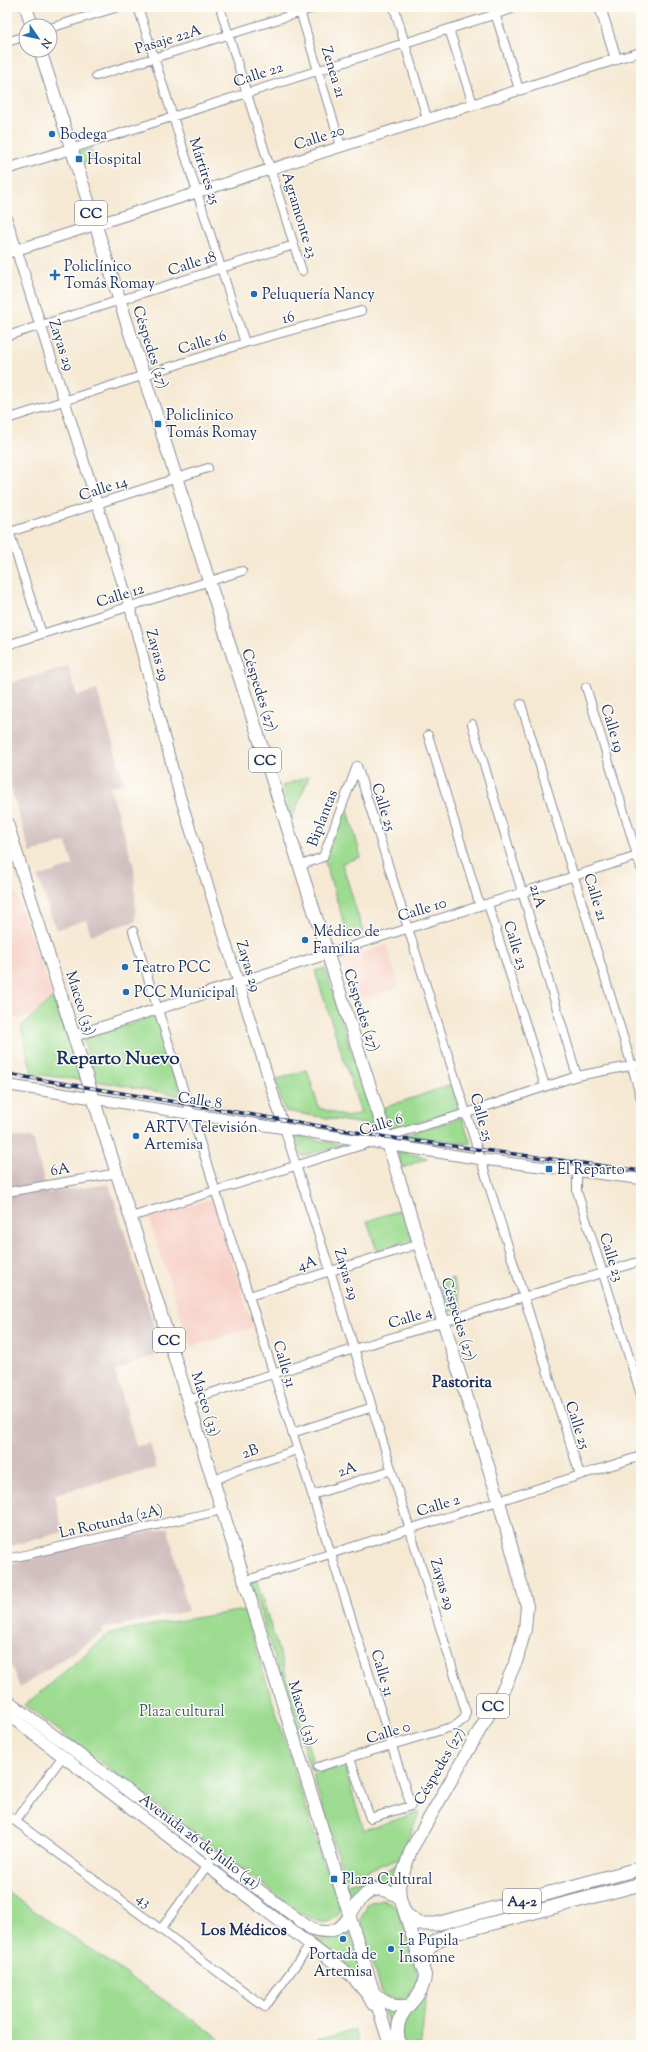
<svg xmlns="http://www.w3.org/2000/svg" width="648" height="2052" viewBox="0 0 648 2052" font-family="'Sorts Mill Goudy',serif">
<rect width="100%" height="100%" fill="#fdfcf7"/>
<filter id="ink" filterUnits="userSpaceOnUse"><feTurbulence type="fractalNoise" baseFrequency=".025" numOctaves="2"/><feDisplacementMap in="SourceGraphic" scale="8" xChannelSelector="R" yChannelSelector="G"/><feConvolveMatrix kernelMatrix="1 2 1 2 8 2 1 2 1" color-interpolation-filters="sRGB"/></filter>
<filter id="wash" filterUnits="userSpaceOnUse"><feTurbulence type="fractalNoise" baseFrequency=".012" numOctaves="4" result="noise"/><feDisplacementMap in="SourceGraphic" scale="16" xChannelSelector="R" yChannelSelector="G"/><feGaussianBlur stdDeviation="0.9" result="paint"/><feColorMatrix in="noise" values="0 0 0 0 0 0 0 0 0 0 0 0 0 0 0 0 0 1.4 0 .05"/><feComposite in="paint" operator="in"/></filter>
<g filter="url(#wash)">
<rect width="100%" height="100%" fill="#f6e9d4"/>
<!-- built -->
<path fill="#f7d1c7" d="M13 886 53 997 28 1018 7 1019V888Z
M387 945 399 987 353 1001 341 959Z
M212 1199 253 1327 191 1347 149 1218Z"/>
<!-- industrial -->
<path fill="#d2bfc0" d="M68 666 77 696 97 690 124 782 110 787 134 867 136 921 91 935 86 920 56 930 38 877 73 865 66 842 30 853 7 775V684Z
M7 1137 33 1138 47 1193 109 1184 162 1352 115 1371 136 1446 150 1443 157 1468 55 1494 63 1532 7 1547Z
M168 1528 188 1611 102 1629 103 1632 20 1688 7 1655V1565L83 1546Z"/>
<!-- green -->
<path fill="#9cdb90" stroke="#5c8577" d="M91 149 94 159 82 163 79 152Z
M309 776 292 819 282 786Z
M346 803 361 857 342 863 363 932 348 936 324 859Z
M325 968 370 1111 375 1126 285 1111 275 1080 307 1070 319 1108 347 1117 361 1113 315 971Z
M53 997 81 1080 32 1074 21 1027Z
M155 1016 182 1096 96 1081 83 1039Z
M451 1085 460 1110 392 1130 389 1128 383 1108Z
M462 1118 471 1144 402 1135Z
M295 1136 344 1145 302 1156Z
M397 1151 427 1158 402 1168Z
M403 1209 413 1240 377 1251 367 1221Z
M453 1278 462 1308 448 1312 440 1282Z
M256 1579 316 1770 311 1771 250 1581Z
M244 1610 326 1872H328L339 1903V1914C329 1926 316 1921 303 1915L25 1705 108 1635 134 1628Z
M7 1706 319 1940C332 1943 339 1938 349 1929L365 1980 7 1709Z
M344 1766 364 1830 420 1812 399 1858 345 1879 312 1774Z
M402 1861 389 1884 350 1904 345 1885 381 1874Z
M7 1892 229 2045H7Z
M382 1900 390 1902 398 1909 419 1977C418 1991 405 2004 390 1998 386 1997 383 1993 380 1990L360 1920 368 1904Z
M426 1993 421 2045H402V2020Z
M383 2008 391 2012H398L394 2037Z
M355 2030 360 2045H298Z"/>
</g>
<g filter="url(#ink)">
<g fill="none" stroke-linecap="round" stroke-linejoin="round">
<defs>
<path id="minor" d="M138 7 245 343
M220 7 302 271
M394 7 427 118
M493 7 519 89
M299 8 341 146
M50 28 118 7
M449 29 473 104
M7 42 26 36
M616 59 641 52
M96 76 317 7
M71 149 518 7
M7 336 294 245
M7 419 245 343 361 311
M7 525 42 634
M7 533 208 468
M7 645 242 571
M586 687 641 868
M521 704 632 1066 641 1099
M472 724 577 1076
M428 735 480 906
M357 766 580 1475
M299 866 323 857 357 766
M488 904 545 1086
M133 931 411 1806 370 1818 350 1758
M327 954 641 855
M284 1128 330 1270 466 1712 464 1719 455 1726 318 1767
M382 1138 467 1113 577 1076 641 1064
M577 1172V1191L641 1395
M7 1192 118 1173
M131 1217 369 1143
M249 1296 419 1244
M188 1400 641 1261
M292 1433 373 1407
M213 1481 237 1470 297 1450
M312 1495 392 1470
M7 1559 222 1510
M244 1581 641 1456
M7 1815 265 2007 311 1944
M15 1821 63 1756
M161 1929 214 1856"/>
<path id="tertiary" d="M7 169 71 149
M7 220 130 607 179 793 284 1128
M7 253 616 59 600 7
M74 1036 327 954
M7 1085 479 1159 641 1179"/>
<path id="secondary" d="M7 1700 311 1929C330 1935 339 1931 350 1915
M7 1714 358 1981"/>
<path id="primary" d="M26 7 32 26
M40 50 386 1137 499 1501 527 1606 525 1629 517 1659 505 1686 411 1850 399 1885 400 1898
M7 823 390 2045
M350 1915C363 1893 374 1880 400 1898L425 1975C423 2006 389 2007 400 2045
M352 1976 368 1995 373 2004
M374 1994 394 2006H408"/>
<path id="trunk" d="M406 1914 418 1924H436L641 1868
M422 1966C426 1947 433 1941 451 1934L641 1884"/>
</defs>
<!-- minor casing -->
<use href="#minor" stroke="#888c99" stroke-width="10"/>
<!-- tertiary casing -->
<use href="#tertiary" stroke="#888c99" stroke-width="12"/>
<!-- secondary casing -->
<use href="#secondary" stroke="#888c99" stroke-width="13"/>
<!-- primary casing -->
<use href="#primary" stroke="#888c99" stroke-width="14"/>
<!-- trunk casing -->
<use href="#trunk" stroke="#888c99" stroke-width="15"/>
<!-- minor -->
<use href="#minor" stroke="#fff" stroke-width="8"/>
<!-- tertiary -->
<use href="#tertiary" stroke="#fff" stroke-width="10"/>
<!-- secondary -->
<use href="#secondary" stroke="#fff" stroke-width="11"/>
<!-- primary -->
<use href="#primary" stroke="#fff" stroke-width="12"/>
<!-- trunk -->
<use href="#trunk" stroke="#fff" stroke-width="13"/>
<defs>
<path id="rail" d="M7 1074 386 1137 641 1171"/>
</defs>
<!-- rail casing -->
<use href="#rail" stroke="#1b2f5e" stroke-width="3.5"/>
<!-- rail -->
<use href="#rail" stroke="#fdfcf7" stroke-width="2" stroke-dasharray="6" stroke-linecap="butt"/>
</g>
</g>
<!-- markers -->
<g fill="#1f6fb2" stroke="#fdfcf7" stroke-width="1.5">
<circle cx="52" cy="134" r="4"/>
<rect x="75" y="155" width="8" height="8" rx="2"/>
<path d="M53 269h4v4h4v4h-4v4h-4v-4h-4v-4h4z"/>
<circle cx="254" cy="294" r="4"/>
<rect x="154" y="420" width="8" height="8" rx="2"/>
<circle cx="305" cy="940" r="4"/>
<circle cx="125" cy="967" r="4"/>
<circle cx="126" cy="992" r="4"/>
<circle cx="136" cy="1136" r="4"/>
<rect x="545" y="1165" width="8" height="8" rx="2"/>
<rect x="330" y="1875" width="8" height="8" rx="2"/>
<circle cx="343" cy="1939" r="4"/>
<circle cx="391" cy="1949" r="4"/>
</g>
<g text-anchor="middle" stroke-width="3" stroke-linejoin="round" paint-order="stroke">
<!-- shield labels -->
<g fill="#fdfcf7" stroke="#5f6c8c" stroke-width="1">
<rect x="75" y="201" width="32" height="24" rx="3"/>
<rect x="249" y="748" width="32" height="24" rx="3"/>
<rect x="153" y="1328" width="32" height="24" rx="3"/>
<rect x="477" y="1694" width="32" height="24" rx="3"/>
<rect x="503" y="1889" width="38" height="24" rx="3"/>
</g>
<g font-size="14" font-weight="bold" fill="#1b2f5e">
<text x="91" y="218">CC</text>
<text x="265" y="765">CC</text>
<text x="169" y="1345">CC</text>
<text x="493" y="1711">CC</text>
<text x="522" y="1906">A4-2</text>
</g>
<!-- street labels -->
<g font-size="15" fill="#1b2f5e" stroke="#fdfcf7">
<text transform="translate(168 39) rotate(-17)" y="5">Pasaje 22A</text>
<text transform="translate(334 72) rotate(73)" y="5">Zenea 21</text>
<text transform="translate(258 74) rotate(-18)" y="5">Calle 22</text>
<text transform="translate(319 137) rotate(-18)" y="5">Calle 20</text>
<text transform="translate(205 171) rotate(72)" y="5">Mártires 25</text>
<text transform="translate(300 215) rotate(73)" y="5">Agramonte 23</text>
<text transform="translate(192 263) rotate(-18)" y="5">Calle 18</text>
<text transform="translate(288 317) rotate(-15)" y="5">16</text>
<text transform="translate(202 342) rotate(-17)" y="5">Calle 16</text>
<text transform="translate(62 345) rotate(72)" y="5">Zayas 29</text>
<text transform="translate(151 347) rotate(72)" y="5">Céspedes (27)</text>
<text transform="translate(103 488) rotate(-18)" y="5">Calle 14</text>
<text transform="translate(120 595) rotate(-17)" y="5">Calle 12</text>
<text transform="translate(158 655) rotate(75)" y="5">Zayas 29</text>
<text transform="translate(260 690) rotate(72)" y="5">Céspedes (27)</text>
<text transform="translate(613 728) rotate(73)" y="5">Calle 19</text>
<text transform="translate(384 807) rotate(73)" y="5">Calle 25</text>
<text transform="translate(322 818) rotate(-69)" y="5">Biplantas</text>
<text transform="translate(538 896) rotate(73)" y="5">21A</text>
<text transform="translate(596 897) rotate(73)" y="5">Calle 21</text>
<text transform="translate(422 909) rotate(-17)" y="5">Calle 10</text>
<text transform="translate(516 945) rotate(73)" y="5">Calle 23</text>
<text transform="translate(249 966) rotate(73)" y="5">Zayas 29</text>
<text transform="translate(81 1003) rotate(72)" y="5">Maceo (33)</text>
<text transform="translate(362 1010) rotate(72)" y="5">Céspedes (27)</text>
<text transform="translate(200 1100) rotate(9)" y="5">Calle 8</text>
<text transform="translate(482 1117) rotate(74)" y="5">Calle 25</text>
<text transform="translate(381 1124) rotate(-17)" y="5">Calle 6</text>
<text transform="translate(60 1169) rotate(-10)" y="5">6A</text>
<text transform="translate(612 1257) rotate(73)" y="5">Calle 23</text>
<text transform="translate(307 1263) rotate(-18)" y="5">4A</text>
<text transform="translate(347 1274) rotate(73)" y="5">Zayas 29</text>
<text transform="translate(410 1317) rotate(-17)" y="5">Calle 4</text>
<text transform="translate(459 1319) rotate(73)" y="5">Céspedes (27)</text>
<text transform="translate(285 1364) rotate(73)" y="5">Calle 31</text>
<text transform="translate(206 1404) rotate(73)" y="5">Maceo (33)</text>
<text transform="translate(578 1425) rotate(72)" y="5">Calle 25</text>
<text transform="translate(250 1451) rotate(-19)" y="5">2B</text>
<text transform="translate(347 1469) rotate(-18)" y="5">2A</text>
<text transform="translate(438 1505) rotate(-17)" y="5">Calle 2</text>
<text transform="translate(111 1521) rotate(-13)" y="5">La Rotunda (2A)</text>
<text transform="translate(443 1584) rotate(73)" y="5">Zayas 29</text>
<text transform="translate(383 1673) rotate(73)" y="5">Calle 31</text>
<text transform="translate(303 1713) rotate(73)" y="5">Maceo (33)</text>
<text transform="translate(388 1732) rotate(-17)" y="5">Calle 0</text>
<text transform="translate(439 1766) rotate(-60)" y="5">Céspedes (27)</text>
<text transform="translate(200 1841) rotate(37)" y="5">Avenida 26 de Julio (41)</text>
<text transform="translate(144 1900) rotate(36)" y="5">43</text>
</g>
<!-- poi labels -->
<g font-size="15" fill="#1b2f5e" stroke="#fdfcf7" text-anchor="start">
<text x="60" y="139">Bodega</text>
<text x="87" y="164">Hospital</text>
<text x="64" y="271">Policlínico<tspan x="64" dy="17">Tomás Romay</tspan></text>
<text x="262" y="299">Peluquería Nancy</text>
<text x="166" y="420">Policlinico<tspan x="166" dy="17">Tomás Romay</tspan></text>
<text x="313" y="936">Médico de<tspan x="313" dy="17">Familia</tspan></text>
<text x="133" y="972">Teatro PCC</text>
<text x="134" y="997">PCC Municipal</text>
<text x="144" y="1132">ARTV Televisión<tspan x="144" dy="17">Artemisa</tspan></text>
<text x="557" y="1174">El Reparto</text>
<text x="342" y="1884">Plaza Cultural</text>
<text x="399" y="1945">La Pupila<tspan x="399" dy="17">Insomne</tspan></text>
<text x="343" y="1959" text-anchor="middle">Portada de<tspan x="343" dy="17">Artemisa</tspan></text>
</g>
<!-- park labels -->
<g font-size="15" fill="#3b5a6a" stroke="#fdfcf7">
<text x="182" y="1716">Plaza cultural</text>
</g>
<!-- neighbourhood labels -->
<g font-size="16" font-weight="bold" fill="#1b2f5e" stroke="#fdfcf7">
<text x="462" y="1387">Pastorita</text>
<text x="244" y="1935">Los Médicos</text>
</g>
<!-- district labels -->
<g font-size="19" font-weight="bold" fill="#1b2f5e" stroke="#fdfcf7">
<text x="118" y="1064">Reparto Nuevo</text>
</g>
</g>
<!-- margin -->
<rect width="648" height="2052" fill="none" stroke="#fdfcf7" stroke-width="24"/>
<!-- north arrow -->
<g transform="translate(38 38) rotate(124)"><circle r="19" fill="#fdfcf7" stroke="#a3aaba"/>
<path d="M0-3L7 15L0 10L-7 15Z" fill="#1f6fb2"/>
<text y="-6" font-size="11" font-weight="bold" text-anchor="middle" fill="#1b2f5e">N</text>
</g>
</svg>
